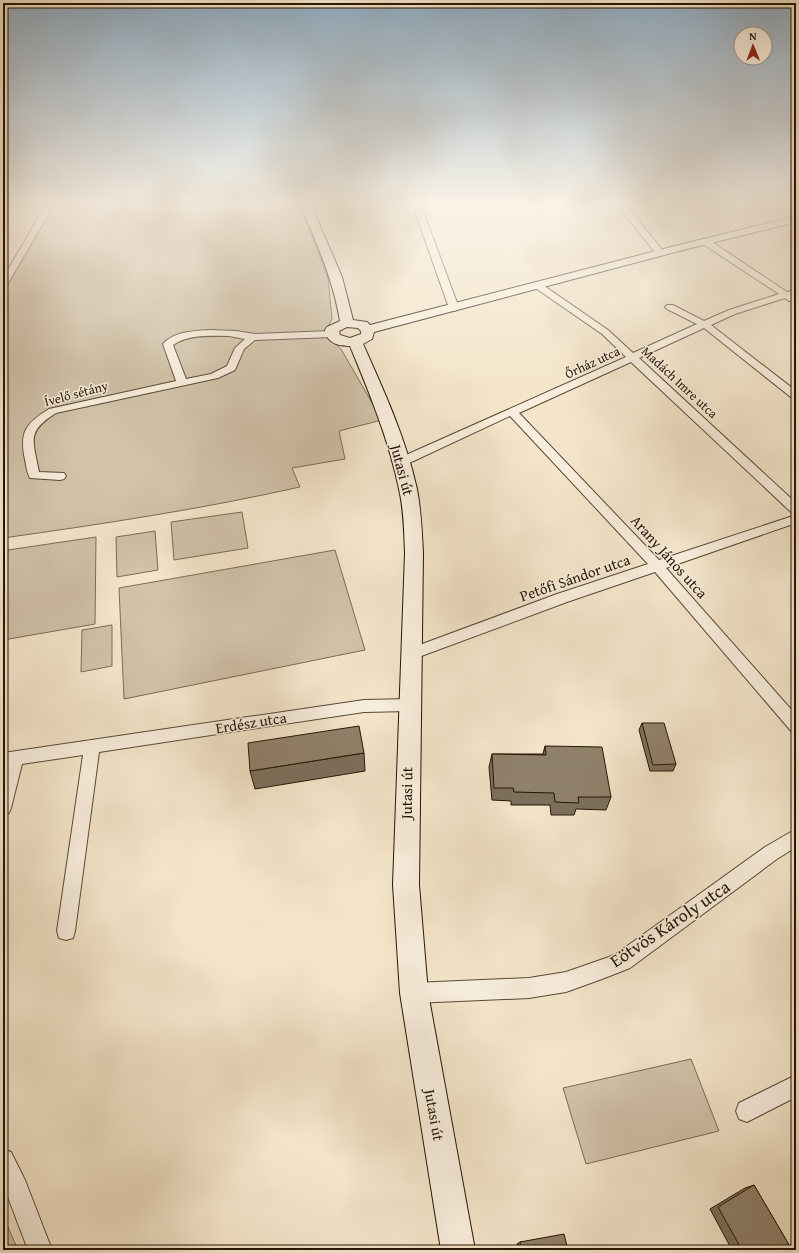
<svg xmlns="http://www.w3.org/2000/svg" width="799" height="1253" viewBox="0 0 799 1253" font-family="'Gentium Book Plus',serif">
<rect width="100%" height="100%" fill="#f4e5ca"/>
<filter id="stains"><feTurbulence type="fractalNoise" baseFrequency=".005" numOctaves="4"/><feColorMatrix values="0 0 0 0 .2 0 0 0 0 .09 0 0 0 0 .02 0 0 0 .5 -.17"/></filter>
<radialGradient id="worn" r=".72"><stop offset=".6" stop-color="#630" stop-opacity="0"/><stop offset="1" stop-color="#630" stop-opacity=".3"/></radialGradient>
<!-- green -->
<path fill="#d1c2a9" stroke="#7a6c57" d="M55 203H299L328 278 332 319 324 334 341 349 382 420 339 431 345 459 292 468 300 487C202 509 103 524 3 538V284L14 272Z
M242 512 248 548 174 560 171 522Z
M155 531 158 570 117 577 116 537Z
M96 537 95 624 3 640V590L8 550Z
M335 550 365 650 124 699 119 588Z
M112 625V666L81 672 82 630Z
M691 1059 719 1131 586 1164 563 1088Z
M3 1216 18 1250H3Z"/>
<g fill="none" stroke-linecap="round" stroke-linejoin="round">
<defs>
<path id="street" d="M47 203H55L7 285 3 288V278Z
M412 203H420L459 308 457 310 454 311 449 308Z
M616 203H624L663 251 664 253 663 255H657Z
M703 240H709L787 292 796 289V295L793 296 796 298 795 301H789L785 298 735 314 711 325 796 391V399L792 398 704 328 639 358 796 503V514L792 513 631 362 519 413 659 560 796 515V523L666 568 796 715V733L791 731 655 572 567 602 416 658 411 660 406 658 404 654 406 650 557 594 648 564 510 416 405 465H397L395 462 397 459 626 357 602 334 534 287 533 285 534 283H540L608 330 633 353 697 324 667 309 665 307 667 305H673L704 321 729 310 779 294 703 244Z
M210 330 236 331 255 334 331 331 336 334 331 337 255 340 244 349 235 370 218 378 56 413C26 432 33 440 39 472L64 473 66 476 64 479 60 480 30 478C27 473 26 465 25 460 19 432 26 423 49 409L176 381 163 344C174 331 195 331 210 330ZM229 336 245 339 235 348 227 366 211 374 186 379 173 345C189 334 211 336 229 336Z
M409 699 414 701 417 705 414 709 409 711 364 712 99 752 75 931 73 938 66 940 59 938 57 931 83 755 22 764 11 808 9 813 3 816V774L5 767H3V753L364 700Z
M796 829V847L777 859 630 968 602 979 566 992 529 998 414 1003 407 1000 404 993 407 986 414 983 529 978 566 972 609 957 616 954 765 847Z
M796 1075V1097L747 1122 739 1119 736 1111 739 1103Z
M3 1149 11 1152 25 1180 52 1250H28L3 1184Z"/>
<path id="secondary" d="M300 203H310L342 277 353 320 367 322 370 325 675 246 796 216V222L683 250 374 332 372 339 363 344C384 391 406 439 417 489 421 510 422 532 423 553L419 885 428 993 475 1250H441L400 993 393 885 405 553C404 531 404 510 399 489 389 440 369 392 350 346 338 346 327 343 325 330L327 327 340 321C333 279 316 242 300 203ZM347 327 358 328 361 331V334L350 338 340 335 339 331Z"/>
</defs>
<!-- street casing -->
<use href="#street" stroke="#584936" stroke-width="2"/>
<!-- secondary casing -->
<use href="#secondary" stroke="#241505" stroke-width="2"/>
<!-- street -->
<use href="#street" fill="#f8eedd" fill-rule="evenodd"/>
<!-- secondary -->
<use href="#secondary" fill="#f8eedd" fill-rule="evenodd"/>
</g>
<!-- wall -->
<path fill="#7c6f5c" stroke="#241505" d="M642 723 676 764 673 771H650L639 730Z
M545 746 611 797 606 810 576 809 574 815H551L550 805H511V801L492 800 489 767 492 754H543Z
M364 753 365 771 255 789 250 771Z
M754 1185 792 1250H732L710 1209 745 1188Z
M520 1242 568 1250H518L517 1244Z"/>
<!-- building -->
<path fill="#90816b" stroke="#241505" d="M642 723H664L676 764 653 765Z
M359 726 364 753 250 771 248 743Z
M545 746 602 747 611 797H578L579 803 555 802 554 793 514 792 513 788H494L492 754 546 755Z
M754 1185 792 1250H742L718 1207Z
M564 1234 568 1250H521L520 1242Z"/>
<!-- sky -->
<linearGradient id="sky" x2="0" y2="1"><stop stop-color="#90abc1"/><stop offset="0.54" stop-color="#faf3e7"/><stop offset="1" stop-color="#faf3e7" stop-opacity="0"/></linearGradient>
<rect width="799" height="378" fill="url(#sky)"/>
<g text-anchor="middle" stroke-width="3" stroke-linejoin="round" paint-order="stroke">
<!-- far-street labels -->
<g font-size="13" fill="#241505" stroke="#f8eedd">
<text transform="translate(592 362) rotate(-25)" y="5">Őrház utca</text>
<text transform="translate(680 382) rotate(43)" y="5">Madách Imre utca</text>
<text transform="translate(76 393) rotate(-15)" y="5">Ívelő sétány</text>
</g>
<!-- street labels -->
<g font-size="15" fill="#241505" stroke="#f8eedd">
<text transform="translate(402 470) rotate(75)" y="5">Jutasi út</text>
<text transform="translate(669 557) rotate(48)" y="5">Arany János utca</text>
<text transform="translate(575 578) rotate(-19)" y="5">Petőfi Sándor utca</text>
<text transform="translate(251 723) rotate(-9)" y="5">Erdész utca</text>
<text transform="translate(407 793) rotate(-89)" y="5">Jutasi út</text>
<text transform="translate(434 1115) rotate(80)" y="5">Jutasi út</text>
</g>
<!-- near-street labels -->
<g font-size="18" fill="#241505" stroke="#f8eedd">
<text transform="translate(670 924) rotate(-34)" y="6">Eötvös Károly utca</text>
</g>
</g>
<!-- margin -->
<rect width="799" height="1253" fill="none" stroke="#f4e5ca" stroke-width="16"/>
<rect x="4" y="4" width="791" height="1245" fill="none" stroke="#241505" stroke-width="2"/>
<rect x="8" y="8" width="783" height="1237" fill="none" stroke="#241505"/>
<!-- north arrow -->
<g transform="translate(753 46) rotate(359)"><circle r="19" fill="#f8eedd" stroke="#a39787"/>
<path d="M0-3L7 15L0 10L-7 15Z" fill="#8f2418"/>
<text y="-6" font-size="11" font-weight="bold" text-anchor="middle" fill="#241505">N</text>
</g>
<rect width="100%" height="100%" filter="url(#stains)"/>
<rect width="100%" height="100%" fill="url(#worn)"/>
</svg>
